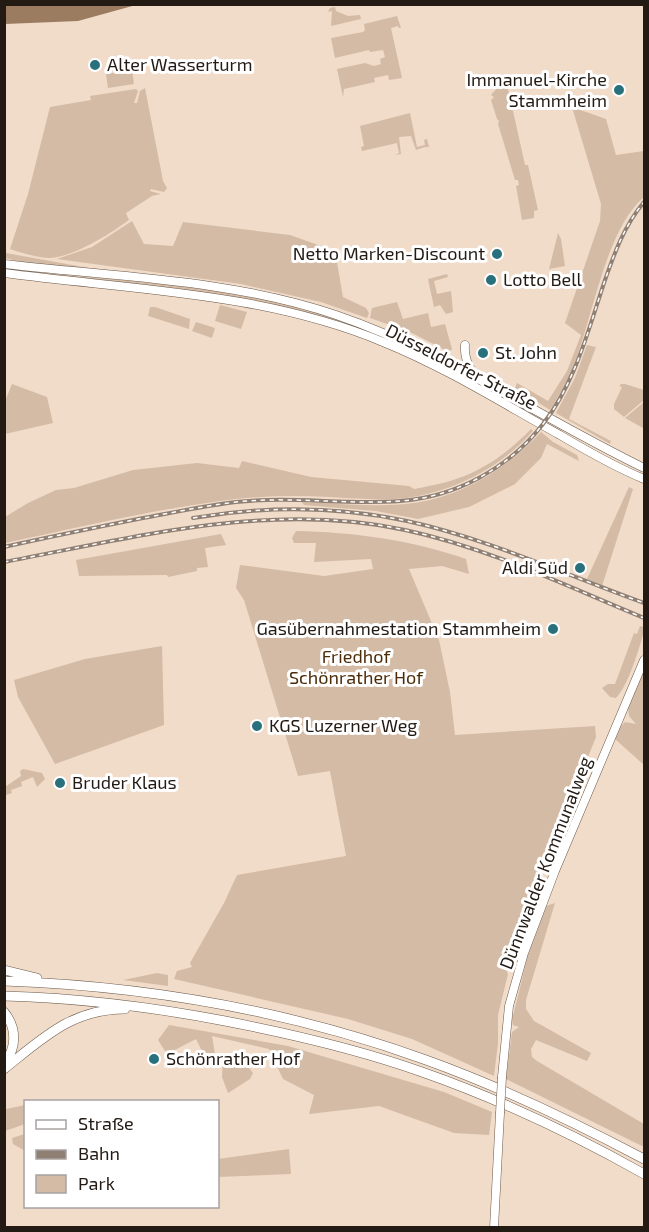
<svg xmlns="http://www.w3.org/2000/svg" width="649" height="1232" viewBox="0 0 649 1232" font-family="'Exo 2',sans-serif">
<rect width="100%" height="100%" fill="#f1dbc9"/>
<!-- green -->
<path fill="#d4bba6" d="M335 7 336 11 348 16 360 15 361 19 331 26 332 11 328 12 330 8Z
M397 16 401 28H399L398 26 391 28 402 78 389 80 388 75 374 78 375 82 344 89 343 97 337 69 365 63 374 66 381 64 380 59 385 57 383 50 370 52 369 50 335 58 331 38 363 32 365 30 364 24Z
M132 70 134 84 108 88 106 74Z
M507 84 525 165H528L538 210 534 211V218L522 220 516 186 519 185 518 180H515L498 124 499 121 497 119 491 100 494 97 491 95 498 87Z
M145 88 163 181 167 188 164 192 151 189 150 191 161 194 152 196 126 213 129 220C110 234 72 258 48 258 36 257 21 253 10 249L28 194 50 107 91 100 90 96 136 89 138 91 134 103H137L140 91Z
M572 107 606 119 616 155 644 151V197C605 230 592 322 572 370 566 384 558 397 550 410L515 388 517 383 548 401 567 371 581 335 565 323 600 221 601 204Z
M410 113 417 147 425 145 424 140 427 139 429 147H425L416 150 411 136 399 137 401 154 395 155 399 153 397 143 362 151 361 147 364 146 360 126Z
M132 221 144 244 173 246 183 222 290 235 335 251 343 297 366 308 369 313 367 318 321 302 241 284 57 259 92 247Z
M558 233 561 239 565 266 549 269Z
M6 253 89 268 176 278 221 285 26 263 5 258Z
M5 269C101 280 199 283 294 306 334 316 371 332 409 348L388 339 297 310 259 301 207 293Z
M447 274 448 277 434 281 437 294 451 291 453 312 446 314 440 305 434 307 428 279Z
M397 302 403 319 428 313 431 327 445 324 452 349 449 352 410 332 370 318 372 308Z
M220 305 247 312 241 329 215 321Z
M150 307H155L190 319 189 329 148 316Z
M196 322 215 328 212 338 192 331Z
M587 345 596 347 569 419 611 441 610 444 556 413 575 378Z
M12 384 47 397 53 423 5 434V401Z
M621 384H625L644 390V400L624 417 614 409V404L622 387 619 386Z
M644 402 643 428 625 418Z
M531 429 533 431C500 468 455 491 407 498 381 501 354 498 329 497 292 495 256 496 220 501 147 511 76 528 5 543V517L28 503 56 490 74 488 133 470 197 463 239 468 242 461 311 477 409 486 414 489C428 486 443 484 456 479 485 470 511 450 531 429Z
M541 432 553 442 577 455 579 461 547 444 541 458 515 484 469 507 418 519 376 511 304 505 302 502C330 503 358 506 386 505 448 505 499 476 541 432Z
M629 487 633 489 602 586 587 579Z
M296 531C352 532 412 540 466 559L469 574 442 566 409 569 439 640 450 692 455 735 595 726 596 737 537 884 507 973 508 974 498 1015V1043L494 1076 412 1039 348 1019 174 979 177 971 192 967 190 963 224 903 237 875 346 856 330 771 298 776 244 600 236 588 240 565 324 576 373 569 371 559 314 562 316 543H294L292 538Z
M221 534 226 545 205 548 208 567 197 568V571L168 577 167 575 79 576 76 560Z
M640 626 644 627V631C639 649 629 684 616 698L610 697 602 688 608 684H615L634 633 637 634Z
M162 646 164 725 55 764 18 697 14 680 85 659Z
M644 671V765L615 739 621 726 625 722 636 724 629 716 628 709Z
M23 769 42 773 45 779 37 787 33 777 21 782 22 786 11 790 12 793 6 795 5 787 21 776 20 771Z
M555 903 526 1000V1009L534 1021 591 1053 587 1061 536 1040 531 1049 532 1057 537 1061 644 1124V1147L506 1079 512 1032 519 1027 513 1025 512 1020 530 947 546 906Z
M157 973 168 975V986L123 980Z
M169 1025 288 1046 444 1092 492 1112 489 1135 454 1133 379 1106 309 1114 314 1095 283 1079 269 1049 212 1036 215 1054 204 1055 196 1039 167 1054 158 1040Z
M223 1058 243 1060 253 1073 250 1079 228 1093 222 1077Z
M25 1105V1124L5 1131 6 1109Z
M25 1134H26L25 1151 13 1144 12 1138Z
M289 1149 291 1174 218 1177V1159Z"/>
<!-- water -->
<path fill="#9b7c61" d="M4 5 5 4 136 5 78 21 5 24Z"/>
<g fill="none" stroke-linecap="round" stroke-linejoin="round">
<defs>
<path id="major" d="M4 264C114 277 230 279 336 315 445 352 541 418 644 468
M4 273C132 290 263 292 383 342 445 367 502 403 560 435 587 451 615 467 644 479
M465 345C464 359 469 365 474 376
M502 1077 509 1006 524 953 555 871 644 660
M494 1228 500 1113"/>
<path id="highway" d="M4 970 37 978
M4 981C148 986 291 1011 426 1060 501 1087 574 1122 644 1159
M4 996C79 998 152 1007 225 1021 292 1034 358 1049 422 1072 499 1099 573 1134 644 1174
M4 1012C17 1028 17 1048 4 1063
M4 1069C43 1038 72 1009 125 1009"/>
</defs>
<!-- major casing -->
<use href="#major" stroke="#6b5949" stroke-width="9"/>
<!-- highway casing -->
<use href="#highway" stroke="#6b5949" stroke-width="10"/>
<!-- major -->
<use href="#major" stroke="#fff" stroke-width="8"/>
<!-- highway -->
<use href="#highway" stroke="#fff" stroke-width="9"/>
<defs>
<path id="rail" d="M193 518C264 506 336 506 407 521 489 539 566 575 644 603
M4 547C49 537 93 528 138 519 171 513 203 506 236 502 291 496 345 505 400 501 456 497 509 468 543 424 575 383 588 331 604 283 614 254 624 226 644 202
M4 562C137 537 271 501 405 530 489 548 566 586 644 618"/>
</defs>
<!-- rail casing -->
<use href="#rail" stroke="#908074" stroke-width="4"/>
<!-- rail -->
<use href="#rail" stroke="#fff" stroke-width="1.5" stroke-dasharray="4.5" stroke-linecap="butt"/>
<defs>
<path id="major-bridge" d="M500 1113 502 1077"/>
</defs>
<!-- major-bridge casing -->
<use href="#major-bridge" stroke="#6b5949" stroke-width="9" stroke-linecap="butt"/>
<!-- major-bridge -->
<use href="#major-bridge" stroke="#fff" stroke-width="8"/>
</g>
<!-- markers -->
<g fill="#29707d" stroke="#fff" stroke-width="2">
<circle cx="95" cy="65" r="6"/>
<circle cx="619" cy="90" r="6"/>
<circle cx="497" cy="254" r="6"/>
<circle cx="491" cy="280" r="6"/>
<circle cx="483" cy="353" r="6"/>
<circle cx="580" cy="568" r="6"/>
<circle cx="553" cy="629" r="6"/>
<circle cx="257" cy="726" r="6"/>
<circle cx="60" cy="783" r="6"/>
<circle cx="154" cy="1059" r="6"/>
</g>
<g text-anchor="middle" stroke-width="6" stroke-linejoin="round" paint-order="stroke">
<!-- poi labels -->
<g font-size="18" fill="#221a13" stroke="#fff" text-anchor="start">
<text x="107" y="71">Alter Wasserturm</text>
<text x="607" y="86" text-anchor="end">Immanuel-Kirche<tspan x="607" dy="21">Stammheim</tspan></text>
<text x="485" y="260" text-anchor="end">Netto Marken-Discount</text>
<text x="503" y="286">Lotto Bell</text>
<text x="495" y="359">St. John</text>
<text x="568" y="574" text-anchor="end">Aldi Süd</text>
<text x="541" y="635" text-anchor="end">Gasübernahmestation Stammheim</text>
<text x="269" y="732">KGS Luzerner Weg</text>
<text x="72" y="789">Bruder Klaus</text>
<text x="166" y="1065">Schönrather Hof</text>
</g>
<!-- street labels -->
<g font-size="18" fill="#221a13" stroke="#fff">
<text transform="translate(461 367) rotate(27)" y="6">Düsseldorfer Straße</text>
<text transform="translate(546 863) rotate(-69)" y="6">Dünnwalder Kommunalweg</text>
</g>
<!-- park labels -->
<g font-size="18" fill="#4c2b08" stroke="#fff">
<text x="356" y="663">Friedhof<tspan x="356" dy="21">Schönrather Hof</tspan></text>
</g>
</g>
<!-- border -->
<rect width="649" height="1232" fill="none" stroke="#221a13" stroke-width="12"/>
<!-- legend -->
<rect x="24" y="1100" width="195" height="108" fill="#ffffff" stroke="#a7a3a1" stroke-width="1.5"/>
<rect x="36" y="1120" width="30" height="9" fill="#ffffff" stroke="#a7a3a1" stroke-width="1.5"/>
<text x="78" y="1130" font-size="18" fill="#221a13">Straße</text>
<rect x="36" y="1150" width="30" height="9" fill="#908074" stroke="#a7a3a1" stroke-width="1.5"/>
<text x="78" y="1160" font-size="18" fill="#221a13">Bahn</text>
<rect x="36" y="1175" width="30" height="18" fill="#d4bba6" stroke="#a7a3a1" stroke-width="1.5"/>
<text x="78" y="1190" font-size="18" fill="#221a13">Park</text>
</svg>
